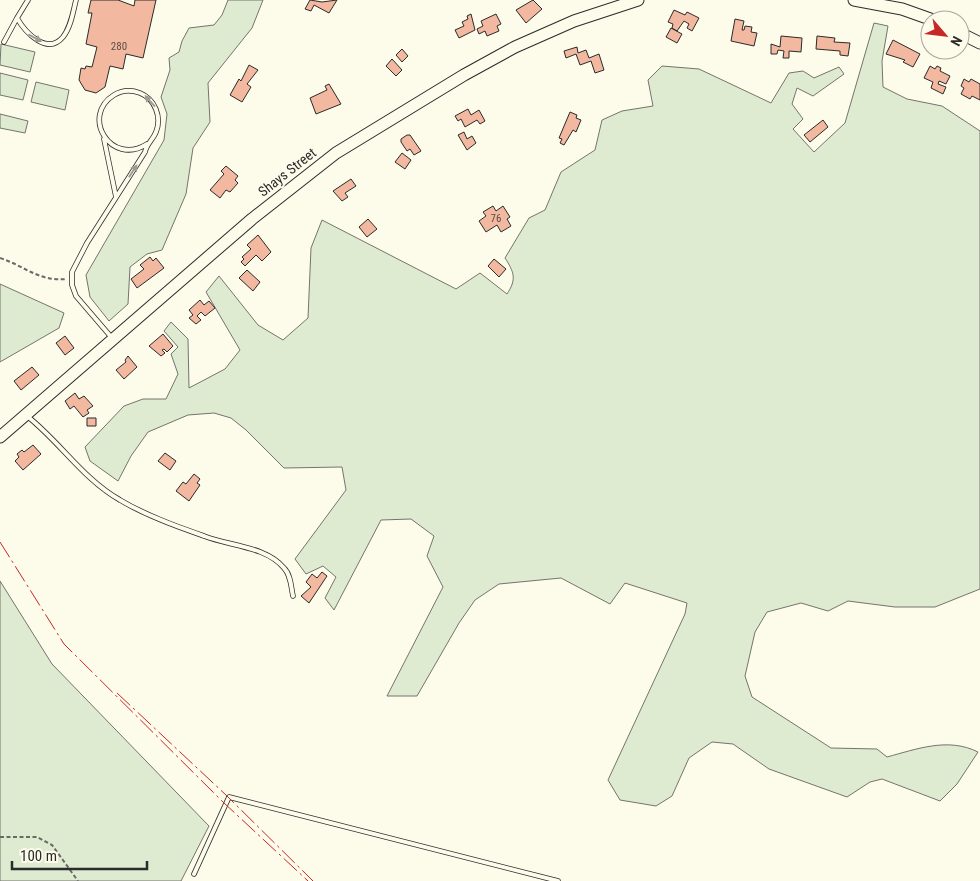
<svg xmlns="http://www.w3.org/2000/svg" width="980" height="881" viewBox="0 0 980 881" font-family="'Roboto Condensed',sans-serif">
<rect width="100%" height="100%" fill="#fdfbea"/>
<!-- green -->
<path fill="#deebd1" stroke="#74746e" d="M228 0H263L252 28 208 83 210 122 193 148 186 194 162 250 147 254 130 267 128 304 109 321 90 297 86 275 164 140 167 114 161 97 170 70 169 58 179 52 182 41 189 28 214 25 222 15Z
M874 23 888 26 882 61 883 87 907 99 942 106 980 131V589L935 607H895L848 601 828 611 801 603 767 612 755 632 745 676 752 697 831 748 877 749 887 757C917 749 948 737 978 752L957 784 940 801 882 779 870 782 847 797 769 769 733 744 712 742 689 758 672 796 656 806 620 800 608 780 685 614 687 603 625 583 610 604 561 578 499 584 475 600 459 623 417 696H387L443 587 427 556 434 536 411 519 381 520 334 610 325 598 336 577 323 566 306 574 295 559 346 490 342 467 284 468 246 430 231 418 214 413 188 415 148 432 131 456 118 481 90 461 85 447 124 406 143 399H166L178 374 171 354 178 347 164 331 171 322 188 339 189 388 225 369 240 350 206 292 219 276 258 325 283 340 308 318 311 248 322 220 456 289 480 273 507 294C517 279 514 272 505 258L529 218 545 210 561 172 595 150 602 120 622 111 653 106 648 80 662 66 699 69 771 103 789 73 803 71 814 78 839 67 844 74 813 96 797 88 792 104 803 119 793 129 814 152 845 123Z
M1 44 35 52 30 72 0 65Z
M0 73 28 80 23 100 0 95Z
M36 82 69 90 65 110 31 102Z
M0 114 28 121 25 133 0 128Z
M0 284 64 313 59 328 0 362Z
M0 581 52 664 209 826 181 881H0Z"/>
<!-- building -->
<path fill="#f2b8a0" stroke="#2b2b2b" d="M91 0H118L134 6 135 0H156L143 58 126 54 123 69 110 66 105 87 96 93 85 90 79 80 81 68 85 69 86 66 92 67 97 47 86 44 92 13H88Z
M310 0 322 2 337 0 329 13 314 5 311 11 305 9Z
M533 0 542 9 526 23 516 10Z
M674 10 685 15 687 12 699 18 692 31 687 28 689 24 684 21 677 31 672 28 673 24 668 22Z
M471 14 475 30 459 38 455 30 464 26 462 22 468 19 467 16Z
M496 14 501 24 497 26 499 31 487 36 485 31 479 34 477 29 483 26 481 21Z
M735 19 744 21 742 30H744L745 26 752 27 751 32 757 33 754 46 731 41Z
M671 28 682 34 677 43 666 37Z
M781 36 802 38 801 52 789 51V58H783L784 51 778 50 777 54H771V44L780 47Z
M817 36 835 38 834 42 850 43 848 56 840 55V51L816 49Z
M893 40 920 54 913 67 903 62 905 60 886 54Z
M577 47 578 53 586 50 589 58 599 54 604 70 595 73 591 61 580 65 576 54 566 58 564 51Z
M402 49 408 56 402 62 396 55Z
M392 59 402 70 396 76 386 66Z
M249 65 258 70 247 84 251 87 242 102 230 95 239 79 241 81Z
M930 66 935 69 937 66 941 68 940 71 950 76 946 84 939 81 938 84 946 87 943 94 931 88 933 82 924 78Z
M964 79 969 82 971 79 980 84V100L972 96 970 99 961 94 964 88 961 86Z
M329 84 341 104 316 114 310 98 327 90 325 86Z
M468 109 471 115 479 110 485 121 480 124 477 120 465 127 461 119 458 121 455 116Z
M570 112 577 115 576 118 581 120 576 132 573 130 564 145 560 143 562 139 559 138Z
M823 120 828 127 810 142 804 135Z
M464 132 467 139 472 136 476 143 467 150 458 135Z
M407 135H410L421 151 414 155 410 149 407 151 401 142V139Z
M402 153 411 160 405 169 395 162Z
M226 166 238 176 235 180 238 183 230 192 226 190 220 198 210 190 224 174 221 171Z
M351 179 356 186 345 193 348 197 342 201 333 191Z
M493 206 496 211 503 206 510 217 507 219 511 226 501 232 497 225 486 232 479 221 486 216 483 212Z
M368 219 377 229 367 237 359 227Z
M258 235 271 252 262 261 256 255 245 266 241 262 244 259 242 257 251 249 247 245Z
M150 257 153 261 156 258 164 268 137 288 131 279 144 269 140 265Z
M494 259 506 269 499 277 488 266Z
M247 270 260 282 253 291 239 278Z
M200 300 204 305 209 301 215 308 205 316 201 312 197 316 201 320 196 324 189 318 193 315 189 310Z
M163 334 173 346 167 352 164 349 162 350 165 353 161 356 149 346Z
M65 336 74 348 65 355 56 343Z
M128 356 137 367 124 379 116 370 126 362 125 360Z
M32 367 39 375 21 390 14 381Z
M75 393 79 399 84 396 93 406 87 410 89 413 83 417 74 406 70 409 65 401Z
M87 418H96V426H87Z
M33 445 41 454 23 470 15 461 19 457 17 454 22 450 24 452Z
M165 453 176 461 170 470 158 461Z
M194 474 200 479 197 483 200 485 189 501 176 491 183 482 186 484Z
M322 572 327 576 309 603 301 596 311 587 306 582 312 574 317 578Z"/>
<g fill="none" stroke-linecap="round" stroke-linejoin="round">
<defs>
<path id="lane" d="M28 0 17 18C25 32 47 56 63 37 71 27 73 12 76 0
M4 42 17 18
M104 139 116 197
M112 338 76 296 72 285V272L87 243 145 152C147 143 153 140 156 132 162 117 155 99 140 93 132 90 122 90 114 95 80 116 111 167 147 144
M27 416C60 442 83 479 120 500 145 515 176 526 204 536 229 546 266 546 284 568 291 575 291 587 293 596
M194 874 229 797 558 881"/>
<path id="secondary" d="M854 0 902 9 933 20
M960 33 980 43
M0 437 252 219 336 153 464 75 515 47 574 21 638 0"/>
</defs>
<!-- lane casing -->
<use href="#lane" stroke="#2b2b2b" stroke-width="5.5"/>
<!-- secondary casing -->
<use href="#secondary" stroke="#2b2b2b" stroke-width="13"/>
<!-- path -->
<path stroke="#6a6964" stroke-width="2" stroke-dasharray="4 2.5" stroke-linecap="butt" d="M0 258C25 266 39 282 67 279
M0 837H37L52 845 78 881"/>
<!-- lane -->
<use href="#lane" stroke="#fdfbea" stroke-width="4"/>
<!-- secondary -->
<use href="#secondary" stroke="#fdfbea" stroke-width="11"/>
<!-- power -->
<path stroke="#c62828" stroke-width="1" stroke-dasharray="18 4 2.5 4" stroke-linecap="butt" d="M0 542 64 644 223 802 308 881
M117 693 227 796 313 881"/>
</g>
<!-- one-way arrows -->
<defs><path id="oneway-solid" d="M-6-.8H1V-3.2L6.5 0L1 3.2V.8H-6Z" transform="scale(1.25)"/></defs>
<g fill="#9e9d94">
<use href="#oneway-solid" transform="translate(35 38) rotate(29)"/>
<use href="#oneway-solid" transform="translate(150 101) rotate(-132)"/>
<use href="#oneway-solid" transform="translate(133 171) rotate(-57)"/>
</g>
<g text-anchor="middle" stroke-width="4" stroke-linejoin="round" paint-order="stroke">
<!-- number labels -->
<g font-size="11" fill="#5d4e48">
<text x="119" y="50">280</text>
<text x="496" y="222">76</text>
</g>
<!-- street labels -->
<g font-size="14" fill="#2b2b2b" stroke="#fdfbea">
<text transform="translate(287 172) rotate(-38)" y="5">Shays Street</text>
</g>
</g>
<!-- north arrow -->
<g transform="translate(945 35) rotate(118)"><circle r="24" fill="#fdfbea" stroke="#a9a89e"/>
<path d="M0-4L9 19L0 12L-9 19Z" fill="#c62828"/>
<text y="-8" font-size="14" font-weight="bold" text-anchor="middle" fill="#2b2b2b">N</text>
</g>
<!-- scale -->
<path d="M12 861v8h135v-8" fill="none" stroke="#2b2b2b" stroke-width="2.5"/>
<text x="20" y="861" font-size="15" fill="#2b2b2b" stroke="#fdfbea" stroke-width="4" paint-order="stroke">100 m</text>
</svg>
